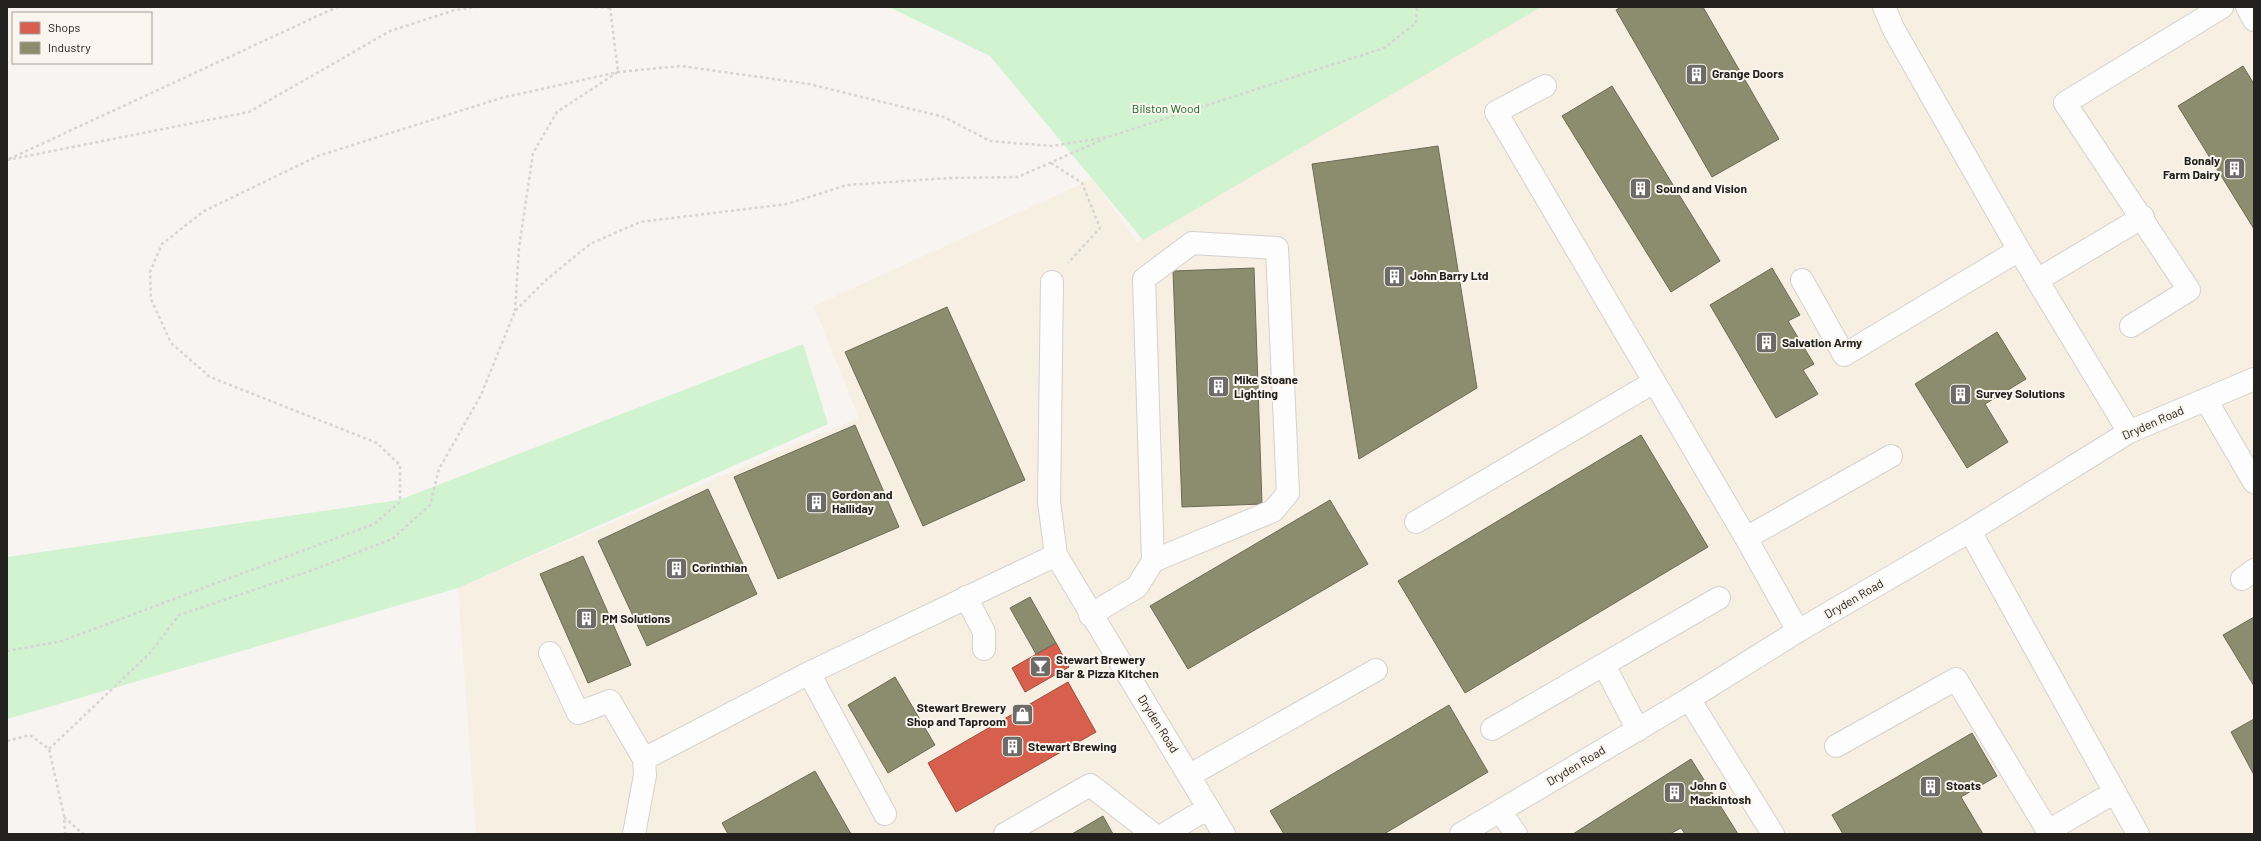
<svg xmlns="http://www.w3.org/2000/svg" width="2261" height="841" viewBox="0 0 2261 841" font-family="Barlow,sans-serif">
<rect width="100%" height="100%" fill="#f7f4f1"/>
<!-- industrial -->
<path fill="#f6efe2" d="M1530 7H2254V834H476L458 588 859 418 814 306 1092 179 1137 242Z"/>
<!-- green -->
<path fill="#d1f3cf" d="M889 7H1541L1143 240 990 56Z
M803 344 828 424 458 588 7 719V557L399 500Z"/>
<!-- shops -->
<path fill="#d6604d" stroke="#a04d3f" d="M1056 643 1069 667 1025 692 1012 668Z
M1068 682 1096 732 956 812 928 763Z"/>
<!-- industry -->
<path fill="#8c8c6e" stroke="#6c6c56" d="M1621 7H1703L1779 139 1712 177 1616 10Z
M2243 66 2254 84V229L2178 106Z
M1612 86 1720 261 1671 292 1562 116Z
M1438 146 1477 388 1359 459 1312 164Z
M1254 268 1262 504 1182 507 1173 271Z
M1772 268 1800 315 1788 321 1814 364 1803 370 1818 394 1776 418 1710 305Z
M947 307 1025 480 923 526 845 352Z
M1997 332 2026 379 1985 404 2008 442 1967 468 1915 384Z
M855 425 899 527 778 579 734 477Z
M1641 435 1708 547 1465 693 1398 581Z
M708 489 757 594 647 646 598 541Z
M1330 500 1368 564 1188 669 1150 606Z
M583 556 631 665 588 683 540 574Z
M1030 597 1056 643 1036 654 1010 608Z
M2254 617V686L2223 635Z
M895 677 935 745 888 773 848 705Z
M1449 705 1488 772 1384 834H1284L1270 811Z
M2254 719V775L2231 732Z
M1972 733 1997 776 1961 797 1983 834H1843L1832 815Z
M1691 759 1738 834H1685L1681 828 1670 834H1573Z
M815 771 851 834H728L722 823Z
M1103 816 1113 834H1072Z"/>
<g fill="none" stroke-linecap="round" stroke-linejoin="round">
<defs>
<path id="minor" d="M1884 7 1894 30 2019 250 2129 432
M2247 7 2254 20
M1545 86 1496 112 1746 538 1798 631
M1802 280 1844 355 2019 250
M2037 280 2143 217
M1052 282 1049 502 1056 555
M2131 326 2189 290 2065 103 2222 7
M2206 400 2254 482
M1416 522 1654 382
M1970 531 2138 834
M1746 538 1891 456
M2242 579 2254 570
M966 597 984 632V649
M1090 615 1137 587 1153 561 1144 279 1192 243 1277 248 1288 493 1273 511 1153 561
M550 653 578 713 610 701 644 759 645 775 634 834
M1604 665 1638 730
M809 673 885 814
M1689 699 1773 834
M1492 729 1719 598
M1836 746 1956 679 2048 831 2115 792
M644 759 809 673 1056 555 1224 834
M1190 775 1376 670
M1500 811 1516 834
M1005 834 1090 785 1153 834
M1165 834 1208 808
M1461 834 1689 699 1798 631 1970 531 2129 432 2254 379"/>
</defs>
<!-- minor casing -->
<use href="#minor" stroke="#d4d2cf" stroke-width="24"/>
<!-- path -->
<path stroke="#d5d5d3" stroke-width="2.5" stroke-dasharray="3 3" stroke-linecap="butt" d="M595 7 610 8
M9 159 337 7
M7 160 249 112 390 31 455 10 477 7
M1051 163 1082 183 1100 228 1068 263
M515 311 519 248 533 153 557 112 618 72 610 7
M7 651 62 641 374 524 400 502V465L377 443 210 377 171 343 151 299 150 272 162 244 204 211 318 156 501 98 618 72 681 66 809 84 944 117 990 141 1052 146 1108 137 1384 48 1416 23 1417 7
M7 741 30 735 49 749 64 816 65 834
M49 749 150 653 179 615 313 570 392 539 430 505 439 469 481 395 515 311 545 281 590 244 640 222 787 204 847 185 949 178 1018 177 1104 139
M64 817 83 834"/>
<!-- minor -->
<use href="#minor" stroke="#fefdfd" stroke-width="22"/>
</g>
<!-- icons -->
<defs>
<symbol id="building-square" viewBox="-11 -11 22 22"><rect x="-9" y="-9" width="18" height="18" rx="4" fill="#6d6b68" stroke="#faf5ee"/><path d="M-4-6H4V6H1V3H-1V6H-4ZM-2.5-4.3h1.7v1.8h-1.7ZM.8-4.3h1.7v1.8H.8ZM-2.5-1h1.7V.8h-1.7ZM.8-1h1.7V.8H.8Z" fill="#fff"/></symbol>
<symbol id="bar-square" viewBox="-11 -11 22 22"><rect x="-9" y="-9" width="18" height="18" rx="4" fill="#6d6b68" stroke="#faf5ee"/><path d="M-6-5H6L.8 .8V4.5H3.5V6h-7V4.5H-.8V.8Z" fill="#fff"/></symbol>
<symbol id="shop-square" viewBox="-11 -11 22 22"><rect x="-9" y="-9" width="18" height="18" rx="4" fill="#6d6b68" stroke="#faf5ee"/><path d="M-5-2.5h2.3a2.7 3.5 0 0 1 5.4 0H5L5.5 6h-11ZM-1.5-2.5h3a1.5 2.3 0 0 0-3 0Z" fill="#fff"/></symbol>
</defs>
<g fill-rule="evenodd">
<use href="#building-square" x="1684" y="62" width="25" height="25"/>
<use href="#building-square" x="2222" y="156" width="25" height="25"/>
<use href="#building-square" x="1628" y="176" width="25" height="25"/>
<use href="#building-square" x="1382" y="264" width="25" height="25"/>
<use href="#building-square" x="1754" y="330" width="25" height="25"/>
<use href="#building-square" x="1206" y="374" width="25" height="25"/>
<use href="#building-square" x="1948" y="382" width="25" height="25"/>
<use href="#building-square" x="804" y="490" width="25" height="25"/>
<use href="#building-square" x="664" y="556" width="25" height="25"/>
<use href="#building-square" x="574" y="606" width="25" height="25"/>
<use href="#bar-square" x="1028" y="654" width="25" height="25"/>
<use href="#shop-square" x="1010" y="702" width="25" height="25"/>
<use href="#building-square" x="1000" y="734" width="25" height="25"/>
<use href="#building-square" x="1918" y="774" width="25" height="25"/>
<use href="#building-square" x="1662" y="780" width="25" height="25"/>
</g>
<g text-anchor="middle" stroke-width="4" stroke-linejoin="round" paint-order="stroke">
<!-- poi labels -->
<g font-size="12" font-weight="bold" fill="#23211e" stroke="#faf5ee" text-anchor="start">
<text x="1712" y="78">Grange Doors</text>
<text x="2220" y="165" text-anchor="end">Bonaly<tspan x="2220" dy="14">Farm Dairy</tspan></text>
<text x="1656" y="193">Sound and Vision</text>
<text x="1410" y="280">John Barry Ltd</text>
<text x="1782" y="347">Salvation Army</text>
<text x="1234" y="384">Mike Stoane<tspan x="1234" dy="14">Lighting</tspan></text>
<text x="1976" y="398">Survey Solutions</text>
<text x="832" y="499">Gordon and<tspan x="832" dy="14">Halliday</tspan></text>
<text x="692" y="572">Corinthian</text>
<text x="602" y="623">PM Solutions</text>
<text x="1056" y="664">Stewart Brewery<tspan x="1056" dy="14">Bar &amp; Pizza Kitchen</tspan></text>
<text x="1006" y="712" text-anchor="end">Stewart Brewery<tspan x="1006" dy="14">Shop and Taproom</tspan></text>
<text x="1028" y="751">Stewart Brewing</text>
<text x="1690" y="790">John G<tspan x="1690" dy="14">Mackintosh</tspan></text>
<text x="1946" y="790">Stoats</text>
</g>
<!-- park labels -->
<g font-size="12" fill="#166622" stroke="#faf5ee">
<text x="1166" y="113">Bilston Wood</text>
</g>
<!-- street labels -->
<g font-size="12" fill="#23211e" stroke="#faf5ee">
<text transform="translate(2153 423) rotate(-24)" y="4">Dryden Road</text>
<text transform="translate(1854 599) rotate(-30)" y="4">Dryden Road</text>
<text transform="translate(1158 724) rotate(58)" y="4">Dryden Road</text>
<text transform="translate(1576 766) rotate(-31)" y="4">Dryden Road</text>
</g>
</g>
<!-- border -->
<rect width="2261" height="841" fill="none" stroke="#23211e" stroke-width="16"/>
<!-- legend -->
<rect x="12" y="12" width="140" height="52" fill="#faf5ee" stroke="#a4a09b"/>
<rect x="20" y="22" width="20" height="12" fill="#d6604d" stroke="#a4a09b"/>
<text x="48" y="32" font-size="12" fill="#23211e">Shops</text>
<rect x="20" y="42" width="20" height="12" fill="#8c8c6e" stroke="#a4a09b"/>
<text x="48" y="52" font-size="12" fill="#23211e">Industry</text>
</svg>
